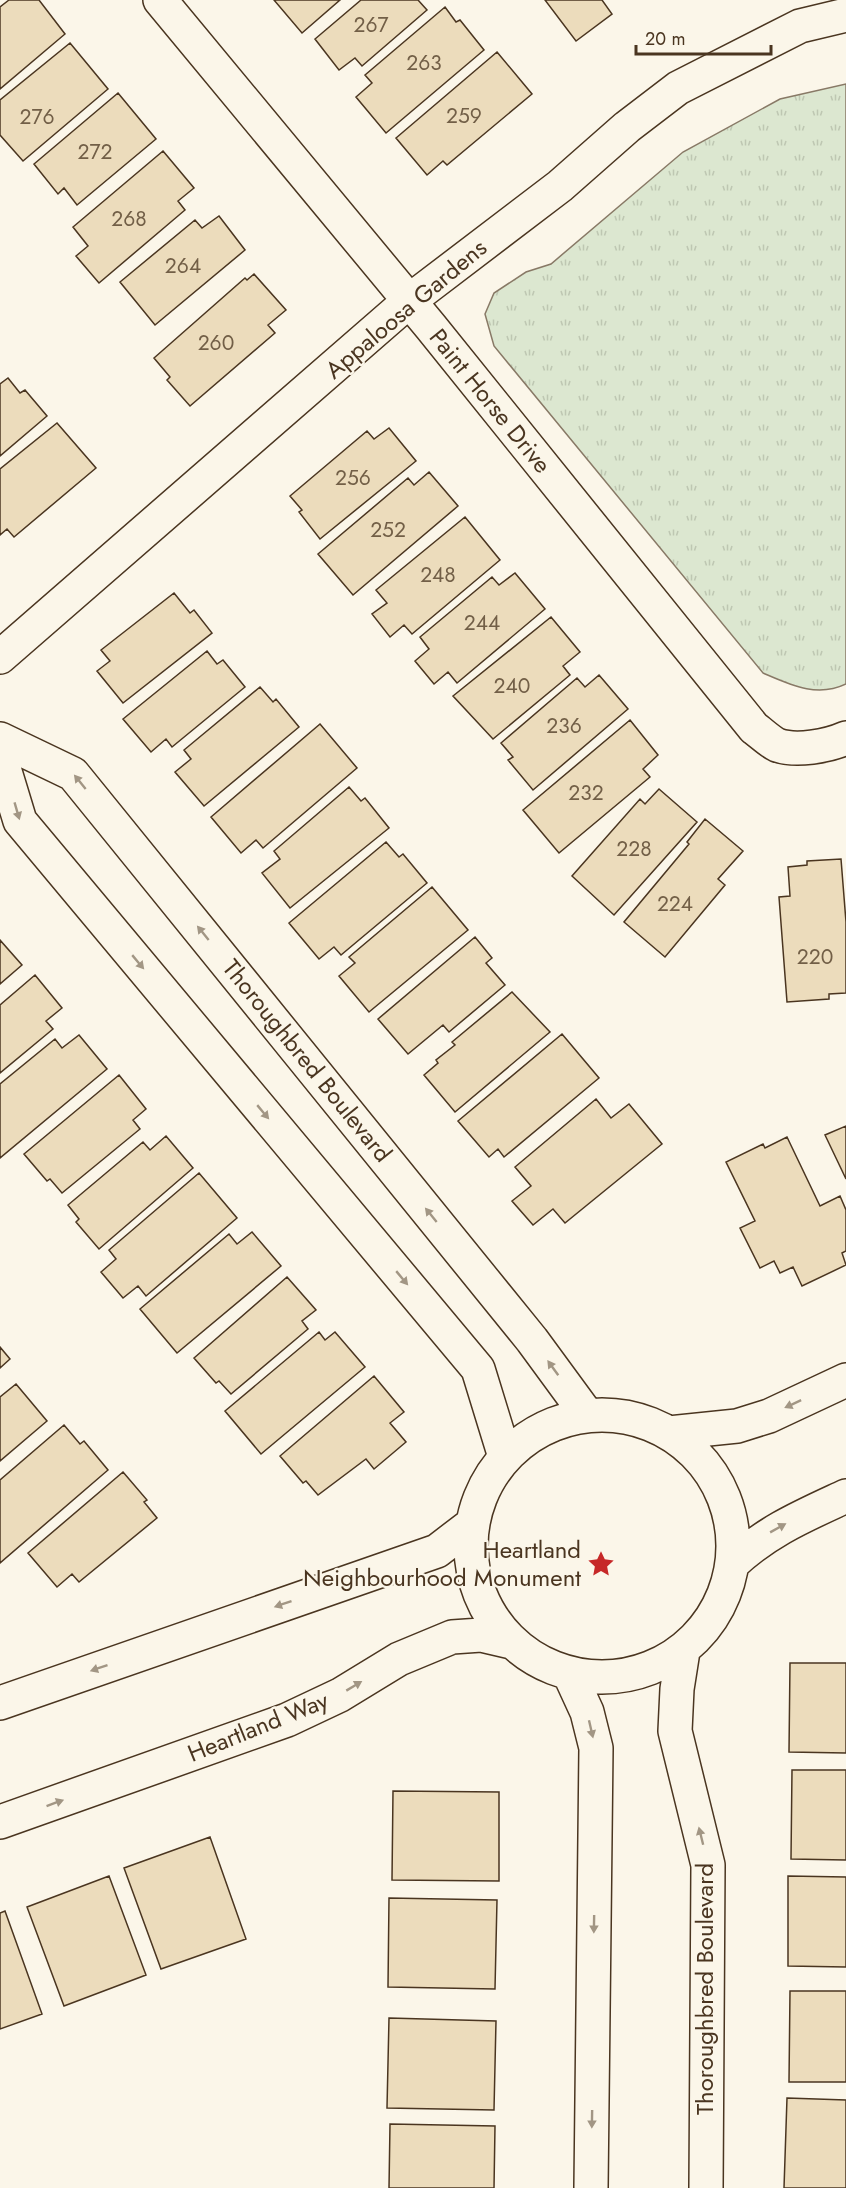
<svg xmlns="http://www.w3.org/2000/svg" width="846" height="2188" viewBox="0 0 846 2188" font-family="Jost,sans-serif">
<defs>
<pattern id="grass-tufts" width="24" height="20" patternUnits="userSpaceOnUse" patternTransform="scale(1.5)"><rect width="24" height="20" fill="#dce7d0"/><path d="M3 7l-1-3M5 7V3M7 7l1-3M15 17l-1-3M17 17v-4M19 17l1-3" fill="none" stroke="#bec7b2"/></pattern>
</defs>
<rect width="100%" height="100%" fill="#fbf6e9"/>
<!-- grass -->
<path fill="url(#grass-tufts)" stroke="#887966" stroke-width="1.5" d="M846 84V684C817 698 791 685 763 673L494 346 485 314 494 293 526 272 551 264 683 152 780 99Z"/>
<!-- building -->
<path fill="#ecdcbc" stroke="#4a3520" stroke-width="1.5" d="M9 0H39L65 34 0 89V7Z
M274 0H340L302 33Z
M361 0H418L427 10 362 66 355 58 339 70 315 39Z
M545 0H602L612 14 576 41Z
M445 7 456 22 460 20 484 50 386 133 356 97 372 83 365 75Z
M70 43 108 89 23 161 0 135V100Z
M497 52 532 94 447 165 443 161 427 175 396 138Z
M118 93 156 139 77 205 64 188 58 194 34 164Z
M163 151 194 188 178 201 185 210 99 283 76 256 88 246 73 227Z
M219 216 245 250 155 325 120 282 195 220 202 228Z
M254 274 286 310 268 325 275 333 190 406 167 380 170 377 154 358 245 278 247 280Z
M8 378 20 393 25 390 47 416 0 456V384Z
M57 423 96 468 14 537 7 529 0 535V469Z
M389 428 416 461 320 539 299 512 302 510 290 496 367 431 374 439Z
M429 472 458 506 353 595 318 554 408 478 414 485Z
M465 517 500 560 412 634 404 625 390 637 372 614 387 603 376 590Z
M515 573 545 609 457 683 448 672 434 684 415 661 429 649 420 637 492 577 499 585Z
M174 593 190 613 194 610 212 633 123 703 97 671 110 661 101 650Z
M551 617 580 652 563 666 570 675 493 739 453 696Z
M207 651 217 664 223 660 245 687 172 747 166 739 151 752 123 719Z
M599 675 628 709 533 790 508 760 513 757 501 743 577 678 585 687Z
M260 687 273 702 276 699 299 727 204 806 175 772 191 759 184 750Z
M630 720 658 755 643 769 650 777 559 853 523 810Z
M320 724 357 768 263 848 256 840 241 853 211 817Z
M349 787 361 801 365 798 389 828 290 908 262 873 280 859 274 851Z
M659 789 697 822 614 915 572 876 640 799 645 804Z
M705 819 743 851 718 879 725 885 665 957 624 922 689 844 687 842Z
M386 842 399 857 403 854 427 883 341 955 334 947 319 959 289 923Z
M841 859 846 922V993L829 994V999L787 1002 779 897 790 896 788 867 807 865V861Z
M432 887 468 930 369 1012 339 976 355 963 349 957Z
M475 937 492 958 486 963 505 985 449 1032 443 1025 408 1054 378 1019Z
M0 940 22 965 0 984Z
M35 975 62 1008 46 1021 53 1029 0 1073V1005Z
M512 992 550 1032 455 1112 424 1075 438 1063 436 1060 455 1045 452 1042Z
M562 1034 599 1078 504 1157 498 1149 489 1157 458 1121Z
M79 1035 107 1069 0 1158V1084L55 1039 62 1048Z
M119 1075 146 1109 133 1120 140 1129 62 1193 50 1179 47 1181 24 1154Z
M596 1099 611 1118 629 1104 662 1144 565 1223 553 1209 533 1225 512 1201 531 1186 515 1167Z
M846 1126V1179L825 1135Z
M166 1136 193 1168 99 1249 76 1222 79 1219 68 1205 143 1142 150 1150Z
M787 1137 820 1206 840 1196 846 1210V1251L842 1253 846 1265 802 1286 793 1267 780 1273 774 1261 760 1268 740 1228 755 1221 726 1162 763 1144 765 1148Z
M199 1173 237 1218 146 1296 138 1286 123 1298 101 1272 116 1259 109 1250Z
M252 1232 281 1266 177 1353 140 1309 229 1234 237 1244Z
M287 1277 316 1310 302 1321 308 1329 231 1394 219 1381 216 1383 194 1358Z
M319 1332 325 1340 335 1332 365 1367 261 1454 225 1411Z
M0 1347 10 1359 0 1368Z
M374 1376 404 1412 390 1423 406 1442 374 1469 366 1459 318 1495 306 1481 303 1483 280 1456Z
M16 1384 47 1421 0 1461V1397Z
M64 1425 80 1444 84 1441 108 1470 0 1563V1480Z
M123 1472 147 1500 144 1502 157 1518 79 1582 72 1574 57 1587 28 1553Z
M790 1663H846V1753L789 1752Z
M792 1770H846V1860L791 1859Z
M393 1791 499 1792V1881L392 1880Z
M210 1837 246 1939 161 1969 124 1868Z
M109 1876 146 1975 64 2006 27 1907Z
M788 1876 846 1877V1967L788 1966Z
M389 1898 497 1900 495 1989 388 1987Z
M5 1911 42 2014 0 2029V1913Z
M790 1991H846V2082H789Z
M389 2018 496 2021 494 2110 387 2108Z
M787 2098 846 2100V2188H784Z
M390 2124 495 2126 494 2188H389Z"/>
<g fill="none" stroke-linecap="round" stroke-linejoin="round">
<defs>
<path id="minor" d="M160 0 431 327 754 728C761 733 769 741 777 745 796 752 828 746 846 738
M0 657 409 301 560 186 627 127 678 88 800 26 846 15
M0 739 73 774 532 1340 587 1415
M0 755 20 821 478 1369 505 1457
M471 1546a131 131 0 1 1 262 0a131 131 0 1 1-262 0Z
M669 1433 737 1426 769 1416 846 1380
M732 1564C767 1531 803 1516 846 1496
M683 1651 677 1689 675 1731 708 1865 706 2188
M570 1675 587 1712 596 1748 591 2188
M0 1703 437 1551 471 1525
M0 1822 287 1720 340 1695 399 1659 452 1637 481 1635 511 1642"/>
</defs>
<!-- minor casing -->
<use href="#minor" stroke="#4a3520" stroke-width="36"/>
<!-- minor -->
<use href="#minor" stroke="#fbf6e9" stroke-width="33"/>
</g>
<!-- one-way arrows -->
<defs><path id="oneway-solid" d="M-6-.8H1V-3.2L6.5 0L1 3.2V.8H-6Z" transform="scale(1.5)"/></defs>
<g fill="#a29684">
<use href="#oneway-solid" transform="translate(80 782) rotate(-129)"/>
<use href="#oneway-solid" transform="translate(17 811) rotate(74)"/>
<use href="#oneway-solid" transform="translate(203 933) rotate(-129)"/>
<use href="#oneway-solid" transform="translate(138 962) rotate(50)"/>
<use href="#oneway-solid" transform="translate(263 1112) rotate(50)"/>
<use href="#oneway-solid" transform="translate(431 1215) rotate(-129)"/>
<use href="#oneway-solid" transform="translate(402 1278) rotate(50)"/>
<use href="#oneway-solid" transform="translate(553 1368) rotate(-126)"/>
<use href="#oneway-solid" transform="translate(793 1404) rotate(155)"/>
<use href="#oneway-solid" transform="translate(778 1528) rotate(-29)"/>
<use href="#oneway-solid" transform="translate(283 1604) rotate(161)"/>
<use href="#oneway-solid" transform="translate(99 1668) rotate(161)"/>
<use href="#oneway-solid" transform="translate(354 1686) rotate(-31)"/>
<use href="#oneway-solid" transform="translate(591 1729) rotate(77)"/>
<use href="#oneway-solid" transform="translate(55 1803) rotate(-20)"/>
<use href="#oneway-solid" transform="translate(701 1836) rotate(-104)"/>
<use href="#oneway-solid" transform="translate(594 1924) rotate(91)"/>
<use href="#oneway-solid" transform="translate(592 2119) rotate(91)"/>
</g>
<!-- icons -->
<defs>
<symbol id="sight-bare" viewBox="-9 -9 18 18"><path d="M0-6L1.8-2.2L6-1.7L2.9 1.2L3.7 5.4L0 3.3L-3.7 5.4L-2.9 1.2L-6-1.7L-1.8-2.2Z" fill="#c62828" stroke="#fbf6e9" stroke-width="2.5" paint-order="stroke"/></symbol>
</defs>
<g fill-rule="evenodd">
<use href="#sight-bare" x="582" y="1545" width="38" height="38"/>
</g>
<g text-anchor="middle" stroke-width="4.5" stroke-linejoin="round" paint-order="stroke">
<!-- number labels -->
<g font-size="21" fill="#725f47">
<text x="371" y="32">267</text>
<text x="424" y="70">263</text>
<text x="464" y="123">259</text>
<text x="37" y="124">276</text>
<text x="95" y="159">272</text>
<text x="129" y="226">268</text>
<text x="183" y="273">264</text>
<text x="216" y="350">260</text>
<text x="353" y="485">256</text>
<text x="388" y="537">252</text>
<text x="438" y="582">248</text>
<text x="482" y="630">244</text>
<text x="512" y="693">240</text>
<text x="564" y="733">236</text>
<text x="586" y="800">232</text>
<text x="634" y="856">228</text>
<text x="675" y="911">224</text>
<text x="815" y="964">220</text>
</g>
<!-- street labels -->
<g font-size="24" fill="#4a3520" stroke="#fbf6e9">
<text transform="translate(406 309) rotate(-40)" y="8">Appaloosa Gardens</text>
<text transform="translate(490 401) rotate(51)" y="8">Paint Horse Drive</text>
<text transform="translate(307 1061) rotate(51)" y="8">Thoroughbred Boulevard</text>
<text transform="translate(258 1727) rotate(-22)" y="8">Heartland Way</text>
<text transform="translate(705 1989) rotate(-90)" y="8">Thoroughbred Boulevard</text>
</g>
<!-- poi labels -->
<g font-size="24" fill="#4a3520" stroke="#fbf6e9" text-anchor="end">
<text x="581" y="1558">Heartland<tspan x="581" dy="28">Neighbourhood Monument</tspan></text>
</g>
</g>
<!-- scale -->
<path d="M636 45v9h135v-9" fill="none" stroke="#4a3520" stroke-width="3"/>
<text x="645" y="45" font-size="18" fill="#4a3520" stroke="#fbf6e9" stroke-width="4.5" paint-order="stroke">20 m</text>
</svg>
